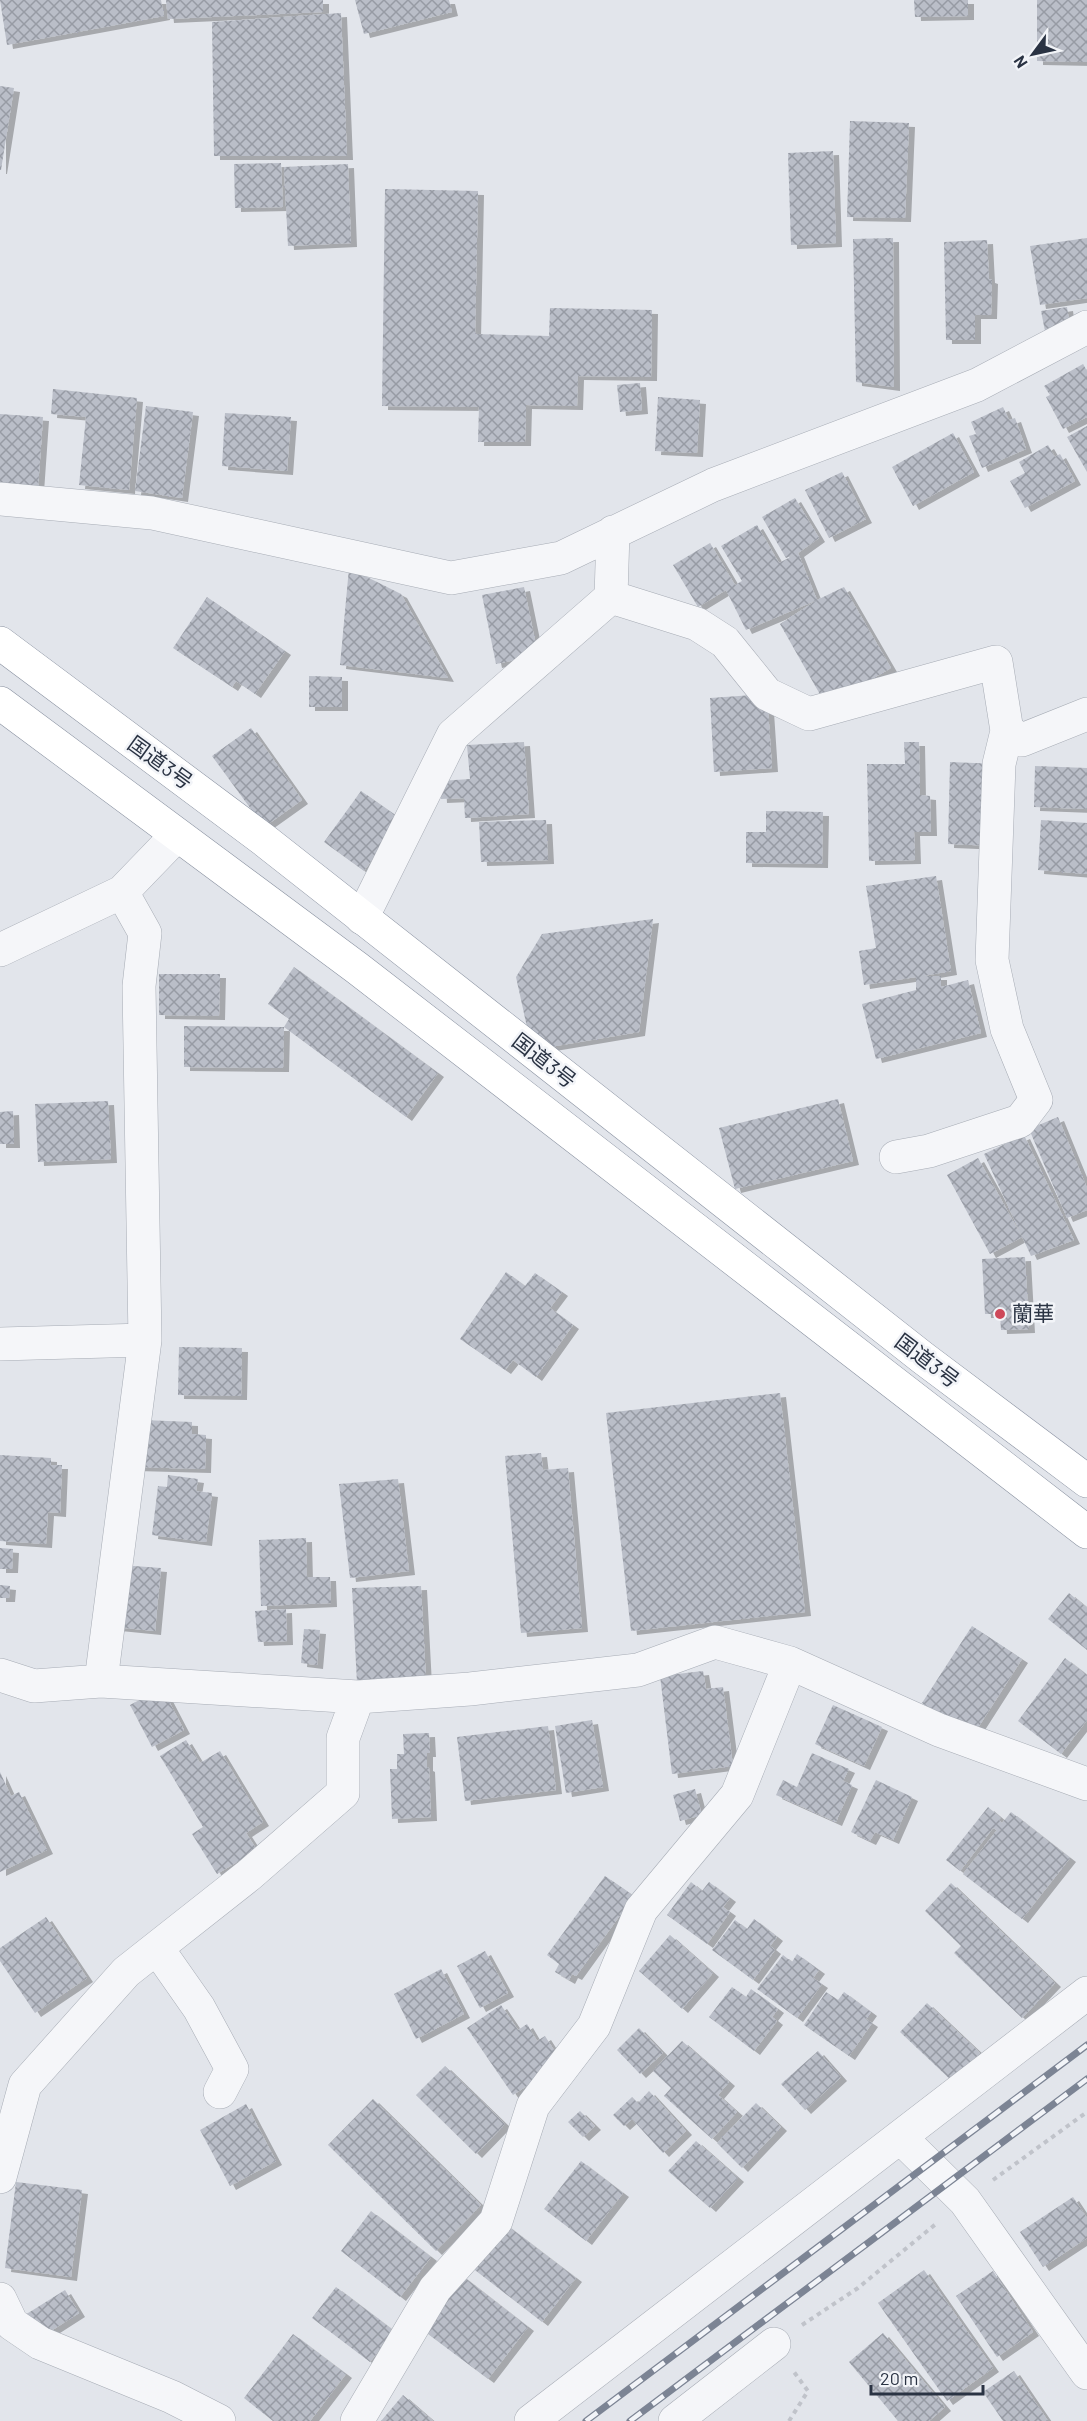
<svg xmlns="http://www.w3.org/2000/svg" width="1087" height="2421" viewBox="0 0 1087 2421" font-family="Barlow,'Noto Sans JP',sans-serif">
<defs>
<pattern id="building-cross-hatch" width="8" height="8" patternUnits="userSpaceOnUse" patternTransform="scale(1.5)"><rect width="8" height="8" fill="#babec8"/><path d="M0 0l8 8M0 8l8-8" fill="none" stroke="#979ba4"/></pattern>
<filter id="shadow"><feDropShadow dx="6" dy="4" stdDeviation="0" flood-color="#0004"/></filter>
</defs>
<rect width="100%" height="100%" fill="#e2e5eb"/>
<!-- building -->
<path fill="url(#building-cross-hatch)" filter="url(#shadow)" d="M0 0H161L164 16 7 45Z
M166 0H323V12L168 19Z
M355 0H449L452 12 364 34Z
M914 0H968V16L915 17Z
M1037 0H1087V62L1037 61Z
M341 13 347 156H214L212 22Z
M0 86 14 88 1 170H0Z
M850 121 909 123 905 218 847 217Z
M833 151 836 243 791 245 788 153Z
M281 163 283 207 235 208 234 164Z
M348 164 351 243 288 246 284 167Z
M385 189 478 191 475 334 549 336 550 308 652 310 651 377 578 376 577 406 526 405 525 442H478L479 407 382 406Z
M893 238 894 387 856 382 853 239Z
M1087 238V298L1040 305 1030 246Z
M987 240 989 279 992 280 991 315H975V340H946L944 242Z
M1067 307 1070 327 1045 331 1041 311Z
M1083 364 1087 371V417L1063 429 1046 397 1050 395 1044 386Z
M640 383 642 410 620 412 617 385Z
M53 389 137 398 129 490 79 485 86 417 51 414Z
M658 397 700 400 697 453 655 451Z
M146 406 193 412 182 498 135 491Z
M1003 407 1009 420 1015 418 1026 449 982 468 969 436 976 434 971 422Z
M225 413 291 417 287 471 222 466Z
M0 414 43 417 38 488 0 485Z
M1087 426V472L1067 437Z
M953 433 974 472 913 506 892 467Z
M1048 445 1055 457 1060 454 1075 481 1025 508 1010 481 1025 473 1019 462Z
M842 472 866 519 829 538 805 490Z
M795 498 819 538 798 553 817 600 746 630 726 590 698 607 673 565 710 543 735 585 742 581 721 546 757 525 779 563 796 554 786 558 762 517Z
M349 568 401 594 448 678 340 665Z
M524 587 538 655 496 664 482 595Z
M844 587 891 668 826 705 780 624 817 600Z
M207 597 285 651 255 694 236 681 232 687 173 648Z
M309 676 342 677V707H309Z
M767 694 772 768 714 772 710 698Z
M251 728 302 800 264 827 212 756Z
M524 742 529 814 465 818 464 798 441 799 440 781 470 779 467 745Z
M904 742H919L920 795 930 796 931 832H914L915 860 869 861 867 764H905Z
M950 762 999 764 997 846 948 844Z
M1035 766 1087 768V809L1034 807Z
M361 791 401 819 364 871 324 842Z
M766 811 823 812 822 864 746 863V832H766Z
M546 820 548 860 481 862 479 822Z
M1041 820 1087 823V874L1038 870Z
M936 876 951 971 923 976H941V987L968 980 981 1033 876 1059 862 1004 916 990V977L864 985 859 951 876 948 866 886Z
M653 919 639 1032 532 1050 516 977 542 934Z
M294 967 438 1073 406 1117 284 1027 283 1068 184 1067V1026L284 1027 289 1019 268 1004Z
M159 974H220L219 1016 159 1015Z
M838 1099 853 1161 735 1189 719 1128Z
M108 1101 111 1159 38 1162 35 1104Z
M13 1111 14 1144H0V1112Z
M1058 1117 1087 1188V1210L1067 1218 1029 1129Z
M1024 1135 1074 1240 1031 1256 984 1154Z
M978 1158 1022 1237 990 1254 947 1175Z
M1025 1257 1029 1329 1001 1330 1000 1314H985L982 1259Z
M506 1272 525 1286 535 1273 562 1292 550 1308 573 1325 536 1377 513 1360 505 1370 460 1339Z
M179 1347 242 1348 241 1396 178 1395Z
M780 1393 805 1612 631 1631 606 1413Z
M143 1420 192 1422V1434L206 1435 205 1469 131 1467Z
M541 1453 543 1470 568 1468 582 1628 521 1633 505 1456Z
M0 1455 51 1458V1465H62L60 1513 48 1512 46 1544 0 1541Z
M168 1475 198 1479 196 1491 212 1493 206 1542 152 1535 158 1486 167 1487Z
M398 1479 409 1571 350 1578 339 1484Z
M306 1538 307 1577H330L331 1603 261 1606 259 1540Z
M0 1548 13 1549 12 1569H0Z
M121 1565 161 1568 155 1631 115 1627Z
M0 1585 10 1586 9 1598H0Z
M421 1586 426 1681 357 1683 352 1588Z
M1069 1593 1087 1608V1650L1048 1619Z
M286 1609 287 1641 258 1642 255 1611Z
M972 1626 1022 1659 972 1737 922 1703Z
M304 1629 320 1630 317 1665 301 1663Z
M1065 1658 1087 1675V1720L1061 1754 1018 1721Z
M703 1671 706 1689 723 1687 733 1766 672 1774 660 1676Z
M162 1688 184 1730 152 1747 130 1705Z
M833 1705 882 1727 864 1766 815 1744Z
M592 1720 603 1787 566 1793 555 1726Z
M548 1726 556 1790 465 1801 457 1737Z
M429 1733 430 1753H427V1767L429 1768 431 1817 392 1819 390 1769H397V1754H404L403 1734Z
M186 1740 200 1763 220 1751 263 1822 246 1833 257 1850 217 1874 192 1834 203 1827 160 1756Z
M812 1753 849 1769 843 1781 852 1785 836 1822 776 1795 783 1780 797 1787Z
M0 1772 11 1796 19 1792 47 1850 0 1872Z
M876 1780 912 1797 893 1840 875 1832 870 1841 851 1832Z
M695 1789 702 1815 680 1821 673 1795Z
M988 1807 1001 1818 999 1820 1002 1823 1011 1812 1070 1858 1022 1919 963 1874 997 1830 993 1828 960 1871 946 1860Z
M605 1876 634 1896 576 1976 572 1974 569 1980 555 1972 559 1964 547 1955Z
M691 1882 702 1891 709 1882 730 1898 723 1907 730 1912 707 1944 667 1915Z
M951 1883 1055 1983 1022 2018 954 1953 961 1946 925 1911Z
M46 1917 87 1978 35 2013 0 1961V1948Z
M754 1919 777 1937 770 1946 775 1950 753 1980 712 1950 735 1920 747 1929Z
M670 1935 713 1973 682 2009 639 1971Z
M485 1951 508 1993 480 2008 457 1966Z
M797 1954 819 1970 813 1978 822 1984 797 2018 757 1989 783 1955 792 1962Z
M441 1969 464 2014 416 2039 394 1994Z
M732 1987 746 1997 751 1989 778 2009 772 2017 777 2021 754 2051 709 2017Z
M826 1992 838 2000 844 1992 871 2012 866 2019 872 2023 849 2056 804 2025Z
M927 2003 980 2053 953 2082 900 2032Z
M501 2005 518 2030 527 2024 537 2041 545 2036 559 2058 554 2068 513 2095 467 2028Z
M639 2028 663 2053 640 2074 617 2050Z
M682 2041 729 2082 718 2095 737 2112 712 2139 664 2096 671 2088 653 2071Z
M818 2051 841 2077 805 2110 781 2084Z
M445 2066 505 2124 476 2154 416 2095Z
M649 2091 686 2131 663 2153 632 2119 624 2126 613 2115 632 2097 638 2103Z
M373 2099 481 2205 436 2251 328 2145Z
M756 2103 781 2127 742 2168 717 2143Z
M246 2104 276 2161 230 2186 200 2130Z
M580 2111 595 2126 583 2137 568 2122Z
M696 2141 738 2178 710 2208 668 2171Z
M581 2161 623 2193 586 2241 544 2209Z
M16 2182 82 2190 71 2277 5 2268Z
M1073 2197 1087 2218V2238L1043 2267 1020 2232Z
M371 2211 431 2257 400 2297 341 2251Z
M505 2224 576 2278 542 2322 471 2267Z
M924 2270 993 2368 947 2401 878 2303Z
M993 2271 1033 2332 997 2357 956 2296Z
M461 2275 528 2327 488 2379 420 2328Z
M336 2287 394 2331 370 2362 312 2318Z
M65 2290 79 2313 40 2338 25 2315Z
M883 2333 945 2407 929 2421H898L849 2362Z
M293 2334 346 2374 310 2421H273L244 2398Z
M1014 2371 1048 2421H1003L983 2392Z
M403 2395 433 2421H381Z"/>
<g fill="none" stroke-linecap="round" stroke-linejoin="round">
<defs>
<path id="minor" d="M0 499 152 513 451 578 561 558 713 485 977 385 1087 327
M613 532 611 597 697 624 725 642 767 694 809 714 996 662 1007 731 1022 740 1087 714
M362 918 453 735 611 597
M0 950 122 892
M896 1157 929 1151 1020 1121 1036 1100 1007 1029 992 960 999 764 1007 731
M0 1344 145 1340
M0 1675 34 1686 101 1681 358 1697 470 1689 638 1670 715 1642 790 1663
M101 1681 145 1340 139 986 145 933 122 892 177 835
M157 1948 199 2008 232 2069 220 2092
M900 2137 965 2201 1087 2373
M0 2177 25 2085 126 1972 249 1875 343 1793V1738L358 1697
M0 2299 12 2324 40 2343 172 2397 219 2421
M357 2421 435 2289 496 2221 533 2106 594 2026 641 1910 737 1795 790 1663 939 1730 1087 1784
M531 2421 1087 1993
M675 2421 774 2344"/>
<path id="trunk" d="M0 643 264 840 923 1358 1087 1481
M0 703 357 968 1087 1532"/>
</defs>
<!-- minor casing -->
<use href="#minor" stroke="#a7acb5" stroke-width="34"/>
<!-- trunk casing -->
<use href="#trunk" stroke="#8a92a1" stroke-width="34"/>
<!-- path -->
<path stroke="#c0c3ca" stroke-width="4" stroke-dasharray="4.5 4.5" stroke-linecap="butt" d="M993 2180 1087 2112
M802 2325 858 2288 937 2223
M789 2421 808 2391 794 2372"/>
<!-- minor -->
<use href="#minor" stroke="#f5f6f9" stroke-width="33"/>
<!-- trunk -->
<use href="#trunk" stroke="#fff" stroke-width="33"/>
<defs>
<path id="rail" d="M586 2421 1087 2045
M630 2421 1087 2079"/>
</defs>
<!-- rail casing -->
<use href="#rail" stroke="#7c8494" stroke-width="7"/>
<!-- rail -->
<use href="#rail" stroke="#f2f4f8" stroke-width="4.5" stroke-dasharray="14" stroke-linecap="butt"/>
</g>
<!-- markers -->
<circle fill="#ce495a" stroke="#f2f4f8" stroke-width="2" cx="1000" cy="1314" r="6"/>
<g text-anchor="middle" stroke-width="5" stroke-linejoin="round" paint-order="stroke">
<!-- street labels -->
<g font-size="21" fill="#2a3343" stroke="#f2f4f8">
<text transform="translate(160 763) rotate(36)" y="7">国道3号</text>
<text transform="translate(544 1061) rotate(38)" y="7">国道3号</text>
<text transform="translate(927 1361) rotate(37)" y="7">国道3号</text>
</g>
<!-- poi labels -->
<g font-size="21" fill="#2a3343" stroke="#f2f4f8" text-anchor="start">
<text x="1012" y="1321">蘭華</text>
</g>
</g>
<!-- north arrow -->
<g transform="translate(1033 54) rotate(237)" stroke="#f2f4f8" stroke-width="4.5" paint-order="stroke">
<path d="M0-4.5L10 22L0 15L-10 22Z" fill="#2a3343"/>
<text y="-9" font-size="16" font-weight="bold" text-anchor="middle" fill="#2a3343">N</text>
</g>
<!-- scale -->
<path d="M871 2385v9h112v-9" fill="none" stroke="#2a3343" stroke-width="3"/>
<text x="880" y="2385" font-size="18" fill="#2a3343" stroke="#f2f4f8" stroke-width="4.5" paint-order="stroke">20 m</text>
</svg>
